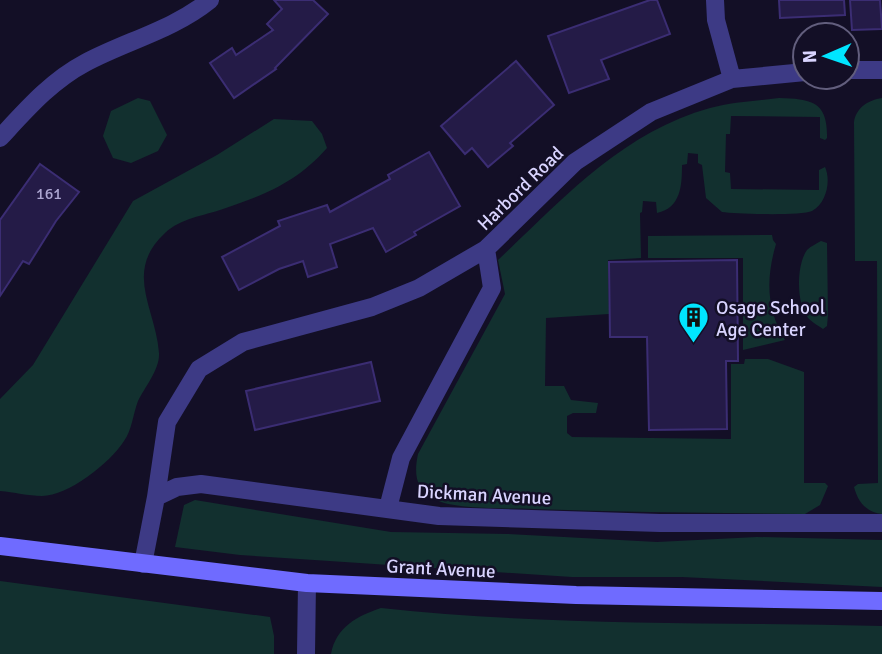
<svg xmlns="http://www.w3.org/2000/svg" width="882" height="654" viewBox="0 0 882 654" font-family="Signika,sans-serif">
<rect width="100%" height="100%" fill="#130f26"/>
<!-- green -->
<path fill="#12302f" d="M138 98 150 101 167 135 158 151 131 163 113 158 103 136 111 111Z
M779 98C811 99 828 101 827 138L825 140 820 138V117L731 116 730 134H726L725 172 730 173 731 189 819 190V170L825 167C831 180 827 203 812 211 801 216 736 214 722 212L706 198 702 165 698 163V154L688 153 687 164 682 165C682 185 681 208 657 213L656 202 643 201 642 212 640 213 641 258 608 260 609 314 546 318 545 386H564L571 400 598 403 596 413H573L567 416V433L572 437 731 439V364H744L745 359H768L804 372V483H825L828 486 820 505 805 514C715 513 624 512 534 509 509 508 454 510 434 499 415 489 414 473 418 454L505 294 498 260C563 199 621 133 710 108 732 102 756 101 779 98Z
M882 98V514C866 512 858 502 854 487L858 484 878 483 877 261H855L854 122C856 108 868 100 882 98Z
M274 119 312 121 322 134 327 148C297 182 265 195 223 209 203 216 181 218 165 233 123 272 156 309 159 353 160 369 145 387 138 401 133 414 132 430 124 441 110 463 68 496 42 496 28 496 14 492 0 491V399L33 365 133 201 217 155Z
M772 235 773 240 776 244C766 278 766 309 785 340L743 350V258H648V236Z
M821 241 827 243 828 315 827 326 823 329C819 326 813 323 809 319 796 306 796 265 807 250 811 246 816 244 821 241Z
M195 500 391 532 508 534 657 542 757 537 882 540V587L682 577H572L240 555 175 547 184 505Z
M0 581 270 617 274 636V654H0Z
M381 608C547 626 715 622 882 626V654H331C336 627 357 616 381 608Z"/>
<!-- building -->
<path fill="#241b47" stroke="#3b2d73" stroke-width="2" d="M274 0H313L328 14 275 68 276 69 234 98 210 63 232 48 236 55 273 30 267 24 282 9Z
M650 0H657L670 34 601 60 609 79 569 93 548 36Z
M779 0H844L845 15 780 18Z
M850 0H880L882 29 852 30Z
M516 61 554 105 510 143 513 146 488 167 472 148 465 154 441 126Z
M429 152 460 206 414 232 416 235 386 252 373 228 330 244 337 267 308 277 303 261 279 269 239 290 222 257 280 226 278 221 327 205 330 212 390 179 388 175Z
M40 164 79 192 56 221 29 264 23 261 0 296V220Z
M737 260 738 361H726L727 429 649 430 647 337H610L609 262Z
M371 362 380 401 255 430 246 391Z"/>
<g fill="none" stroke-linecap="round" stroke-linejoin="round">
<!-- minor -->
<path stroke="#3d3a85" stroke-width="18" d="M715 0 716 20 732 79
M847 70H882
M0 138C26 110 51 81 85 63 126 41 173 30 210 0
M156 497 177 487 201 484 439 516 660 523H882
M388 508 401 458 492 288 486 249
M143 564 156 497 167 422 199 369 243 342 372 307 419 288 486 249 575 162 651 112 732 79 805 72
M306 654 307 583"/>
<!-- secondary -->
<path stroke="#6f6bff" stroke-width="18" d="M0 546 307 583 576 595 882 601"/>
</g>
<!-- icons -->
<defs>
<symbol id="building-pin" viewBox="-11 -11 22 30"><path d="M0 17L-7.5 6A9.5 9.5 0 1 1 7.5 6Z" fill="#00e5ff" stroke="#130f26"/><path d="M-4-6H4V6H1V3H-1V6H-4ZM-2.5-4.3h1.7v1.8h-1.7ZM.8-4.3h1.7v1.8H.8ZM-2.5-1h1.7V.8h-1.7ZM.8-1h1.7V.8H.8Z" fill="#111"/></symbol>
</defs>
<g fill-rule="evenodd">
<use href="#building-pin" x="676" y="300" width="35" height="47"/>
</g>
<g text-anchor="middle" stroke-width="5" stroke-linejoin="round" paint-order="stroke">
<!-- number labels -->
<g font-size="16" fill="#aca6d1">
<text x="49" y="199">161</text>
</g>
<!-- street labels -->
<g font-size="19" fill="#d9d4ff" stroke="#130f26">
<text transform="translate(520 188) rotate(-44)" y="7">Harbord Road</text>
<text transform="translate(484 494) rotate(3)" y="7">Dickman Avenue</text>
<text transform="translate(441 568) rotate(3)" y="7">Grant Avenue</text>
</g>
<!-- poi labels -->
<g font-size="19" fill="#d9d4ff" stroke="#130f26" text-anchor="start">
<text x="716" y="314">Osage School<tspan x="716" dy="22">Age Center</tspan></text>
</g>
</g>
<!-- north arrow -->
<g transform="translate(826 56) rotate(268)"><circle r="33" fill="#130f26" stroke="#625e7d" stroke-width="2"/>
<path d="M0-5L12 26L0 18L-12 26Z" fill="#00e5ff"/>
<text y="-10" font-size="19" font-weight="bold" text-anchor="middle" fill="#d9d4ff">N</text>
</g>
</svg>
